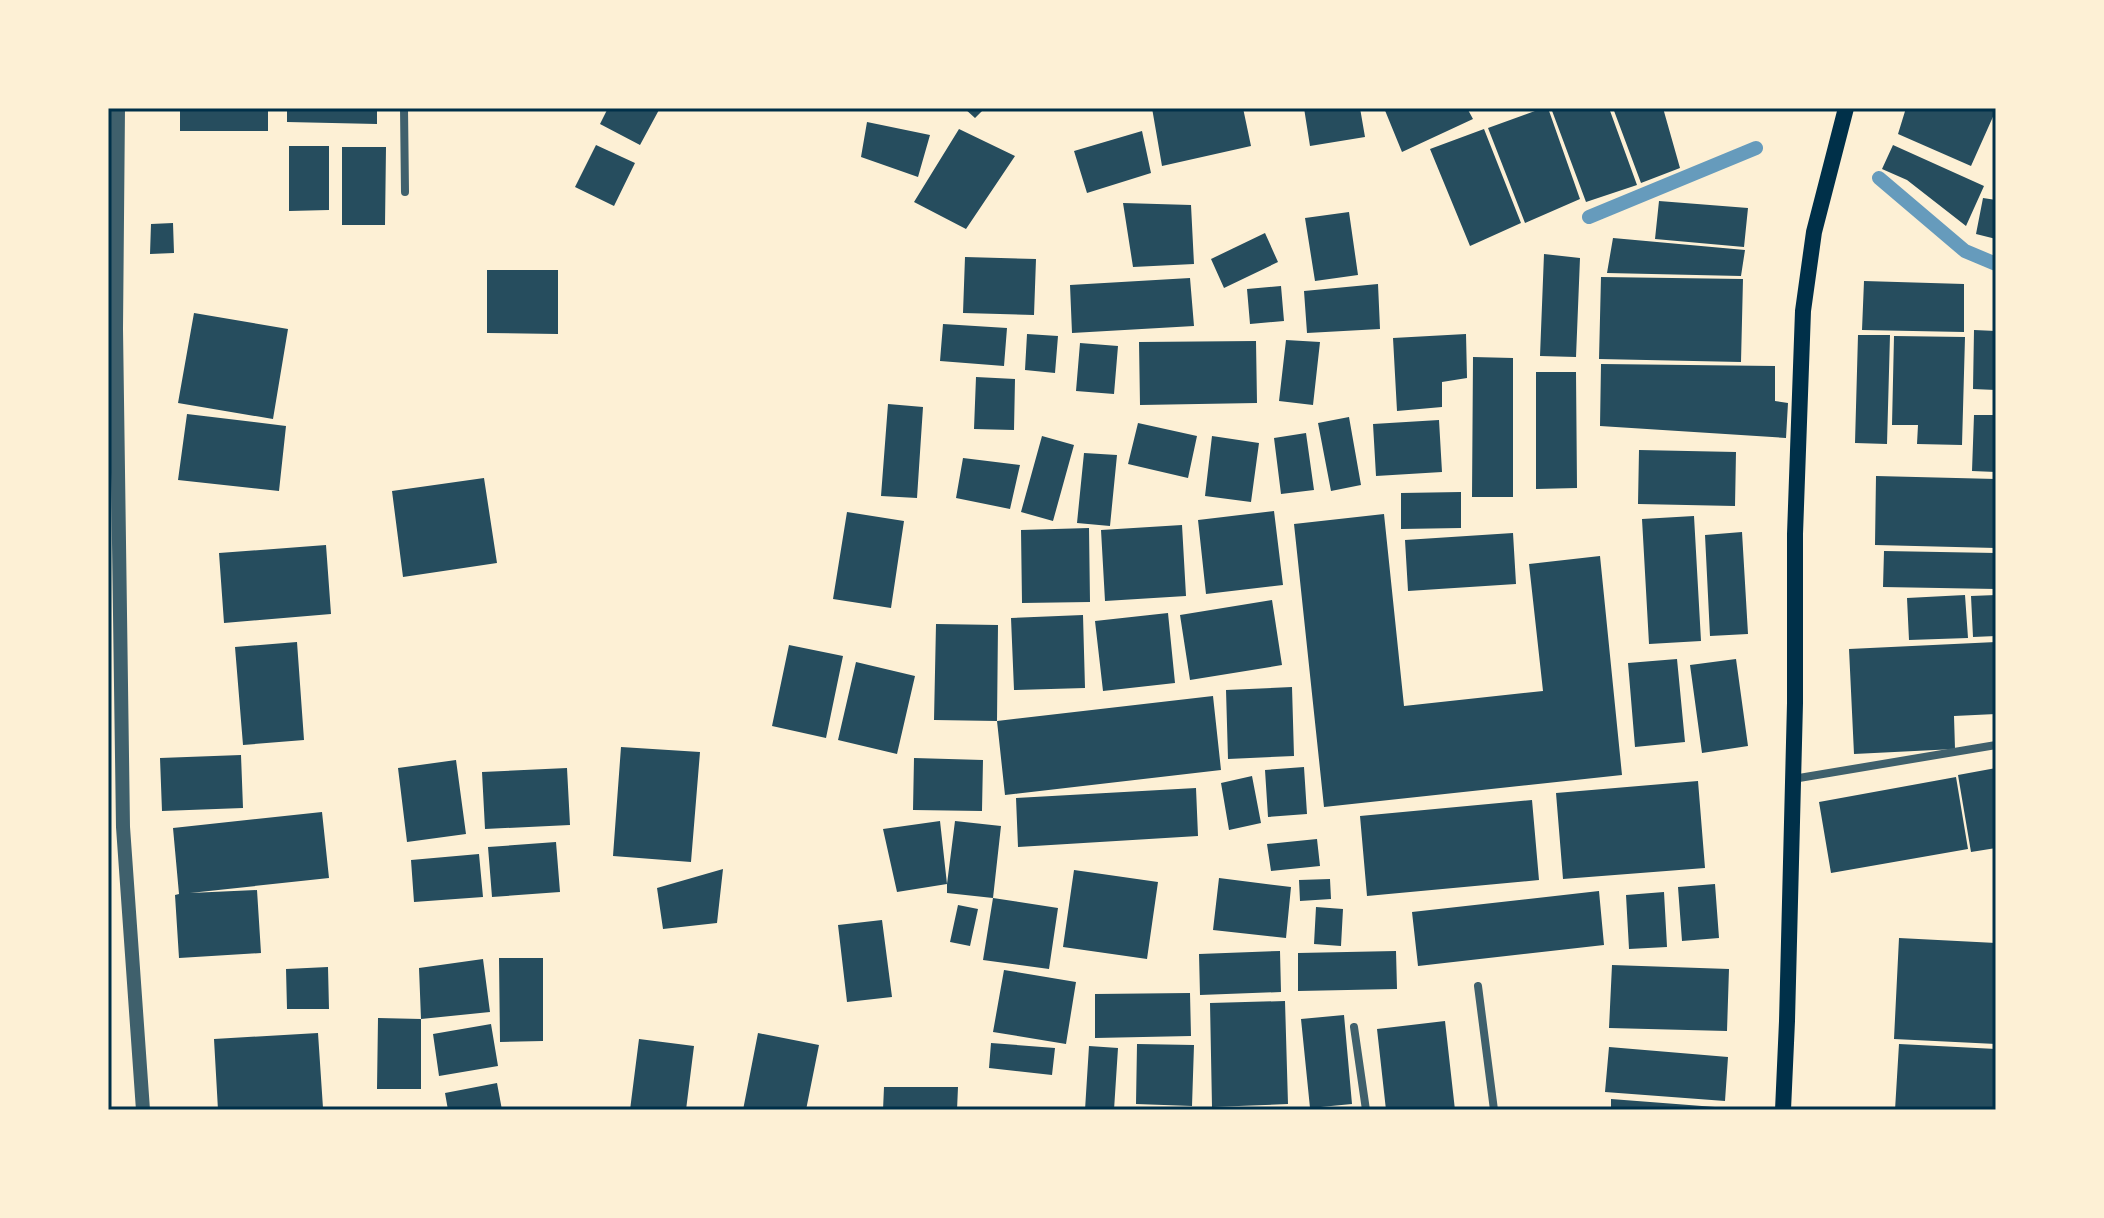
<svg xmlns="http://www.w3.org/2000/svg" width="2104" height="1218" viewBox="0 0 2104 1218" font-family="'Golos Text',sans-serif">
<rect width="100%" height="100%" fill="#fdf0d5"/>
<g fill="none" stroke-linecap="round" stroke-linejoin="round">
<!-- stream -->
<path stroke="#669bbc" stroke-width="14" d="M1879 178 1965 251 1996 264
M1589 217 1756 148"/>
</g>
<!-- building -->
<path fill="#264d5e" d="M180 108H268V131H180Z
M287 108H377V124L287 122Z
M608 108H660L640 145 600 124Z
M964 108H985L975 118Z
M1152 108H1243L1251 146 1162 166Z
M1304 108H1360L1365 137 1310 146Z
M1384 108H1467L1473 119 1402 152Z
M1543 108H1548L1580 199 1525 223 1488 128Z
M1551 108H1609L1637 185 1586 202Z
M1613 108H1663L1680 168 1641 183Z
M1906 108H1996V110L1971 166 1898 134Z
M867 122 930 135 918 177 861 157Z
M959 129 1015 156 966 229 914 202Z
M1484 129 1521 223 1470 246 1430 149Z
M1142 131 1151 173 1087 193 1074 151Z
M596 145 635 163 614 206 575 187Z
M1893 145 1984 186 1966 226 1907 180 1882 169Z
M289 146H329V210L289 211Z
M342 147H386L385 225H342Z
M1983 198 1996 200V239L1976 234Z
M1659 201 1748 208 1744 247 1655 239Z
M1123 203 1191 205 1194 264 1133 267Z
M1349 212 1358 275 1315 281 1305 218Z
M173 223 174 253 150 254 151 224Z
M1265 233 1278 262 1224 288 1211 259Z
M1613 238 1745 250 1741 276 1607 273Z
M1544 254 1580 258 1576 357 1540 356Z
M965 257 1036 259 1034 315 963 313Z
M487 270H558V334L487 333Z
M1601 277 1743 279 1741 362 1599 359Z
M1190 278 1194 326 1072 333 1070 285Z
M1864 281 1964 284V332L1862 330Z
M1378 284 1380 329 1307 333 1304 291Z
M1281 286 1284 321 1250 324 1247 289Z
M194 313 288 329 273 419 178 403Z
M943 324 1007 328 1004 366 940 361Z
M1974 330 1996 331V390L1973 389Z
M1027 334 1058 336 1055 373 1025 370Z
M1466 334 1467 378 1442 382V407L1397 411 1393 338Z
M1858 335H1890L1887 444 1855 443Z
M1894 336 1965 337 1962 445 1917 444 1918 425H1892Z
M1286 340 1320 342 1313 405 1279 401Z
M1256 341 1257 403 1140 405 1139 342Z
M1080 343 1118 346 1114 394 1076 391Z
M1473 357 1513 358V497H1472Z
M1601 364 1775 366V401L1788 403 1786 438 1600 426Z
M1536 372H1576L1577 488 1536 489Z
M976 377 1015 379 1014 430 974 429Z
M888 404 923 407 917 498 881 496Z
M187 414 286 426 279 491 178 480Z
M1974 415H1996V472L1972 471Z
M1349 417 1361 485 1331 491 1318 423Z
M1439 420 1442 472 1376 476 1373 424Z
M1138 423 1197 436 1188 478 1128 464Z
M1306 433 1314 490 1281 494 1274 438Z
M1042 436 1074 445 1053 521 1021 512Z
M1212 436 1259 443 1251 502 1205 496Z
M1639 450 1736 452 1735 506 1638 504Z
M1084 453 1117 455 1110 526 1077 523Z
M963 458 1020 465 1010 509 956 498Z
M1876 476 1996 479V548L1875 545Z
M484 478 497 563 403 577 392 491Z
M1461 492V528L1401 529V493Z
M1274 511 1283 585 1206 594 1198 520Z
M847 512 904 521 891 608 833 599Z
M1384 514 1404 706 1543 691 1529 564 1600 556 1622 775 1324 807 1294 524Z
M1694 516 1701 641 1649 644 1642 519Z
M1182 525 1186 596 1105 601 1101 530Z
M1089 528 1090 602 1022 603 1021 530Z
M1742 532 1748 634 1710 636 1705 535Z
M1513 533 1516 584 1408 591 1405 540Z
M326 545 331 614 224 623 219 553Z
M1884 551 1996 553V589L1883 587Z
M1965 595 1968 638 1909 640 1907 598Z
M1996 595V636L1973 637 1971 596Z
M1272 600 1282 665 1190 680 1180 615Z
M1168 613 1175 683 1103 691 1095 621Z
M1083 615 1085 688 1014 690 1011 618Z
M936 624 998 625 997 721 934 720Z
M297 642 304 740 243 745 235 647Z
M1996 642V714L1954 716 1955 749 1854 754 1849 649Z
M789 645 843 656 826 738 772 726Z
M1677 659 1685 742 1635 747 1628 663Z
M1736 659 1748 746 1702 753 1690 665Z
M856 662 915 676 897 754 838 740Z
M1292 687 1294 756 1228 759 1226 690Z
M1213 696 1221 770 1005 795 997 721Z
M621 747 700 752 691 862 613 856Z
M241 755 243 808 162 811 160 758Z
M914 758 983 760 982 811 913 810Z
M456 760 466 834 407 842 398 768Z
M1304 767 1307 814 1268 817 1265 770Z
M567 768 570 825 485 829 482 772Z
M1996 768V848L1971 852 1958 775Z
M1252 776 1261 823 1229 830 1221 783Z
M1956 777 1968 849 1831 873 1819 802Z
M1698 781 1705 868 1563 879 1556 793Z
M1196 788 1198 836 1018 847 1016 798Z
M1532 800 1539 880 1367 896 1360 816Z
M322 812 329 878 190 893 257 890 261 953 179 958 175 895 179 894 173 828Z
M940 821 947 884 955 821 1001 826 993 898 1058 908 1049 969 983 960 993 898 947 893V884L897 892 883 829Z
M1317 839 1320 866 1271 871 1267 844Z
M556 842 560 892 492 897 488 847Z
M479 854 483 897 414 902 411 860Z
M723 869 717 923 663 929 657 888Z
M1074 870 1158 882 1147 959 1063 947Z
M1219 878 1291 887 1286 938 1213 930Z
M1330 879 1331 899 1300 901 1299 880Z
M1715 884 1719 938 1682 941 1678 887Z
M1599 891 1604 945 1418 966 1412 912Z
M1664 892 1667 947 1629 949 1626 895Z
M958 905 978 909 970 946 950 942Z
M1316 907 1343 909 1341 946 1314 944Z
M882 920 892 997 847 1002 838 925Z
M1899 938 1996 943V1044L1894 1039Z
M1280 951 1281 992 1200 995 1199 954Z
M1396 951 1397 989 1298 991V953Z
M499 958H543V1041L500 1042Z
M483 959 490 1012 421 1019 419 968Z
M1612 965 1729 969 1727 1031 1609 1028Z
M328 967 329 1009H287L286 969Z
M1004 970 1076 982 1066 1044 993 1032Z
M1190 993 1191 1036 1095 1038V994Z
M1285 1001 1288 1104 1212 1107 1210 1003Z
M1344 1015 1352 1104 1310 1108 1301 1019Z
M378 1018 421 1019V1089H377Z
M1445 1021 1455 1110H1386L1377 1029Z
M491 1024 498 1066 439 1076 433 1034Z
M318 1033 323 1108 218 1110 214 1039Z
M758 1033 819 1045 806 1110H743Z
M639 1039 694 1046 686 1110H630Z
M991 1043 1055 1048 1052 1075 989 1068Z
M1137 1044 1194 1045 1192 1106 1136 1104Z
M1899 1044 1996 1049V1110H1895Z
M1089 1046 1118 1048 1114 1110H1085Z
M1609 1047 1728 1057 1725 1101 1605 1092Z
M497 1083 502 1110H448L445 1093Z
M884 1087H958L957 1110H883Z
M1611 1099 1728 1108V1110H1611Z"/>
<g fill="none" stroke-linecap="round" stroke-linejoin="round">
<!-- minor -->
<path stroke="#3f606c" stroke-width="8" d="M404 108 405 192
M1793 779 1996 745
M1478 986 1494 1110
M1354 1027 1366 1110"/>
<!-- tertiary -->
<path stroke="#3f606c" stroke-width="14" d="M118 108 116 329 123 827 143 1110"/>
<!-- secondary -->
<path stroke="#003049" stroke-width="16" d="M1783 1110 1787 1021 1795 703V534L1803 311 1814 232 1846 108"/>
</g>
<!-- border -->
<rect width="2104" height="1218" fill="none" stroke="#fdf0d5" stroke-width="220"/>
<rect x="110" y="110" width="1884" height="998" fill="none" stroke="#003049" stroke-width="3"/>
</svg>
